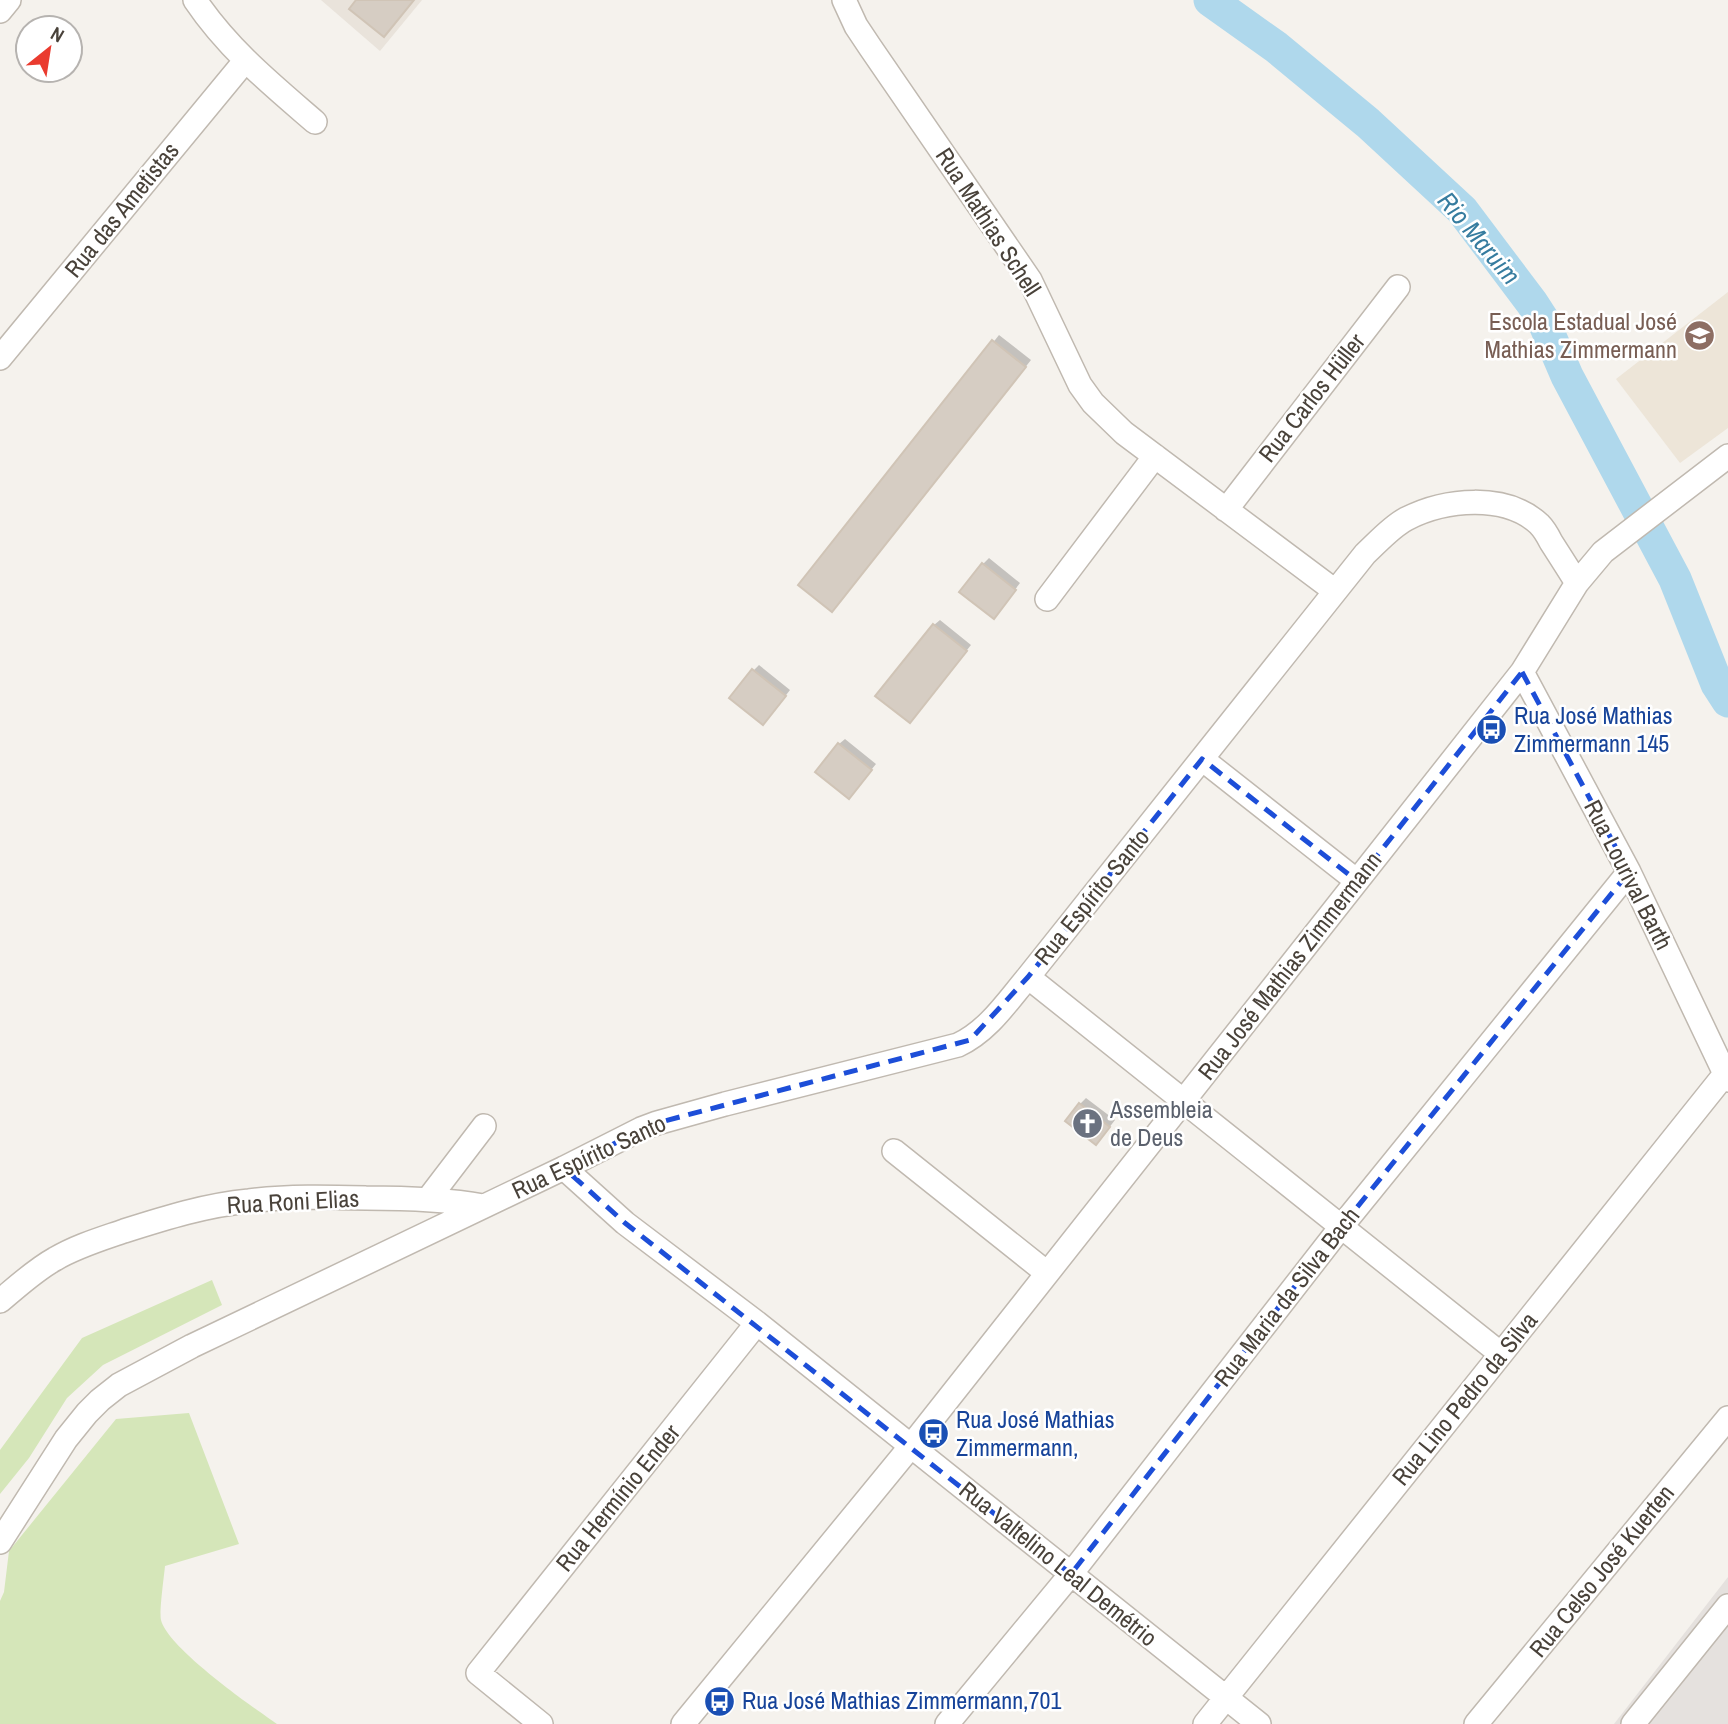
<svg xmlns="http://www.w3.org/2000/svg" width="1728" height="1724" viewBox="0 0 1728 1724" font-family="'Archivo Narrow',sans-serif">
<rect width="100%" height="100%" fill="#f5f2ed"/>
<!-- residential -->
<path fill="#e9e3db" d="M321 0H422L380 51Z"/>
<!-- industrial -->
<path fill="#e5e1de" d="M1728 1577V1724H1614Z"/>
<!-- education -->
<path fill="#ede5d8" d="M1728 292V428L1680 463 1616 379Z"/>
<!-- green -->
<path fill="#d5e6b9" d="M212 1280 222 1305 103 1365 67 1398 29 1458 0 1494V1450L82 1338Z
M189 1413 239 1544 165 1566C164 1577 159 1612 161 1620 168 1648 251 1706 277 1724H0V1601L4 1592 9 1551 116 1419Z"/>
<!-- shadow -->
<path fill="#0003" d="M999 335 1031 360 838 605 801 585Z
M989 558 1020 583 999 611 983 564Z
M940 620 971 645 915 715 934 625Z
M759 665 790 690 769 717 753 671Z
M845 739 876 764 854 791 839 744Z
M1086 1098 1115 1120 1102 1137 1080 1104Z"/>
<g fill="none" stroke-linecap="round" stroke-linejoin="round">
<!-- river -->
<path stroke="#afd8ec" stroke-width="33" d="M1210 0 1276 47 1368 123 1462 210 1532 303 1543 320 1567 376 1675 579 1717 684 1728 701"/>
</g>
<!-- building -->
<path fill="#d6cdc3" stroke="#d0c4b6" stroke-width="2" d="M356 0H414L384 37 349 9Z
M992 340 1026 367 832 612 798 585Z
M982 563 1016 590 994 619 959 592Z
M933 624 967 651 910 723 875 696Z
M752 669 786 696 763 725 729 698Z
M838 743 872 770 849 799 815 772Z
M1079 1103 1110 1127 1096 1145 1065 1121Z"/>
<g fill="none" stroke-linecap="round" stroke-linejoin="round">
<defs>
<path id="minor" d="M195 0C228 49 271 84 315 122
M844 0 856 26 870 47 1030 280 1080 385 1093 403 1124 433 1335 591
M0 11 9 0
M0 358 245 61
M1226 510 1398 287
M1047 599 1155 456
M1522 672 1629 872 1728 1080
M1202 759 1357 881
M1028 977 1501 1354
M894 1151 1047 1273
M564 1168 625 1223 757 1323 1259 1724
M429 1198 484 1126
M0 1301C18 1286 35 1270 55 1259 77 1246 101 1239 124 1231 165 1218 206 1205 249 1201 288 1196 327 1197 366 1198 406 1198 444 1199 483 1206
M0 1542 66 1439 87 1413 100 1400 119 1385 192 1346 564 1168 641 1129 657 1123 725 1104 958 1045C988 1031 1007 1002 1028 977L1365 554C1378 542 1391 527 1406 519 1445 499 1505 493 1539 524 1544 529 1548 536 1551 542 1560 556 1569 570 1577 583
M541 1724 478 1673 757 1323
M683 1724 911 1446 1522 672 1577 583 1603 552 1728 456
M947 1724 1071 1574 1341 1227 1629 872
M1205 1724 1725 1074
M1476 1724 1728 1418
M1633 1724 1728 1606"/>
</defs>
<!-- minor casing -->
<use href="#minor" stroke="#c0b9b0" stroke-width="26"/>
<!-- minor -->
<use href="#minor" stroke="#fff" stroke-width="23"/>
</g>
<!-- marked area -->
<path fill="none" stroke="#1d4ed8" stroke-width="5" stroke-dasharray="14 9" stroke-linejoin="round" d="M1522 672 1629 872 1341 1227 1071 1574 625 1223 564 1168 657 1123 970 1040 1028 977 1202 759 1357 881Z"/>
<!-- icons -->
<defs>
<symbol id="school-disc" viewBox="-11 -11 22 22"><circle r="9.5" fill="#8d6e63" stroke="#fff"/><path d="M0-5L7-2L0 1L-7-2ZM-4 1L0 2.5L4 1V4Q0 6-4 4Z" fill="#fff"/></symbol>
<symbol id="bus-disc" viewBox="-11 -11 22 22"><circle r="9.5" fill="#1a4fb4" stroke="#fff"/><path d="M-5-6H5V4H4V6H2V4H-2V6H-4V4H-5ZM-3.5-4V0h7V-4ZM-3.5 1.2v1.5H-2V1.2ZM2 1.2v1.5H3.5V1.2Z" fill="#fff"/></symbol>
<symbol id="church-disc" viewBox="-11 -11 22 22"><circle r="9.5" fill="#6b7280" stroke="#fff"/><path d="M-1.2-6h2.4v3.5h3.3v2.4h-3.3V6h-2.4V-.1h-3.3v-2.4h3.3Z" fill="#fff"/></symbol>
</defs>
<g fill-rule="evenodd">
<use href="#school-disc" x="1682" y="318" width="35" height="35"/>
<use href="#bus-disc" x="1474" y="712" width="35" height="35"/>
<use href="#church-disc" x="1070" y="1106" width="35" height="35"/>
<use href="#bus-disc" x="916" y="1416" width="35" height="35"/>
<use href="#bus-disc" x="702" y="1684" width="35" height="35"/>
</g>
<g text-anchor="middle" stroke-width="5" stroke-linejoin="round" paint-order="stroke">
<!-- street labels -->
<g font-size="24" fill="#49423a" stroke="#fff">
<text transform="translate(122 210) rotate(-51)" y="8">Rua das Ametistas</text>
<text transform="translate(988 222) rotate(57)" y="8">Rua Mathias Schell</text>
<text transform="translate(1312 398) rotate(-52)" y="8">Rua Carlos Hüller</text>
<text transform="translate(1628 875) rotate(63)" y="8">Rua Lourival Barth</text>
<text transform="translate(1092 897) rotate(-51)" y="8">Rua Espírito Santo</text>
<text transform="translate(1290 966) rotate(-52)" y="8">Rua José Mathias Zimmermann</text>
<text transform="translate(589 1157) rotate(-25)" y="8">Rua Espírito Santo</text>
<text transform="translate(293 1202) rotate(-3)" y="8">Rua Roni Elias</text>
<text transform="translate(1287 1297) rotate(-52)" y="8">Rua Maria da Silva Bach</text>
<text transform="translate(1465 1399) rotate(-51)" y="8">Rua Lino Pedro da Silva</text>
<text transform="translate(618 1498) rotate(-51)" y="8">Rua Hermínio Ender</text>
<text transform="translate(1058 1564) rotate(39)" y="8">Rua Valtelino Leal Demétrio</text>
<text transform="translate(1602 1571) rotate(-51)" y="8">Rua Celso José Kuerten</text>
</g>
<!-- education labels -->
<g font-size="24" fill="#785e54" stroke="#fff" text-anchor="end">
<text x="1677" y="330">Escola Estadual José<tspan x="1677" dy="28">Mathias Zimmermann</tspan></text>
</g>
<!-- transit labels -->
<g font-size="24" fill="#164399" stroke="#fff" text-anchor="start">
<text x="1514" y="724">Rua José Mathias<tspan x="1514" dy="28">Zimmermann 145</tspan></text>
<text x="956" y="1428">Rua José Mathias<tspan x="956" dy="28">Zimmermann,</tspan></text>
<text x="742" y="1709">Rua José Mathias Zimmermann,701</text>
</g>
<!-- worship labels -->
<g font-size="24" fill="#5b616d" stroke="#fff" text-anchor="start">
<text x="1110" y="1118">Assembleia<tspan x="1110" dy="28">de Deus</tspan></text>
</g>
<!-- water labels -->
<g font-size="26" font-style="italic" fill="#367c9f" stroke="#fff">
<text transform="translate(1479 238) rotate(50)" y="9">Rio Maruim</text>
</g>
</g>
<!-- north arrow -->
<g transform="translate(49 49) rotate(30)"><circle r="33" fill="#ffffff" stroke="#b6b3b0" stroke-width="2"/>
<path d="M0-5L12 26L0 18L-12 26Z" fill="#ea3b2f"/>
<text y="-10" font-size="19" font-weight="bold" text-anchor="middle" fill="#49423a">N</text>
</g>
</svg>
